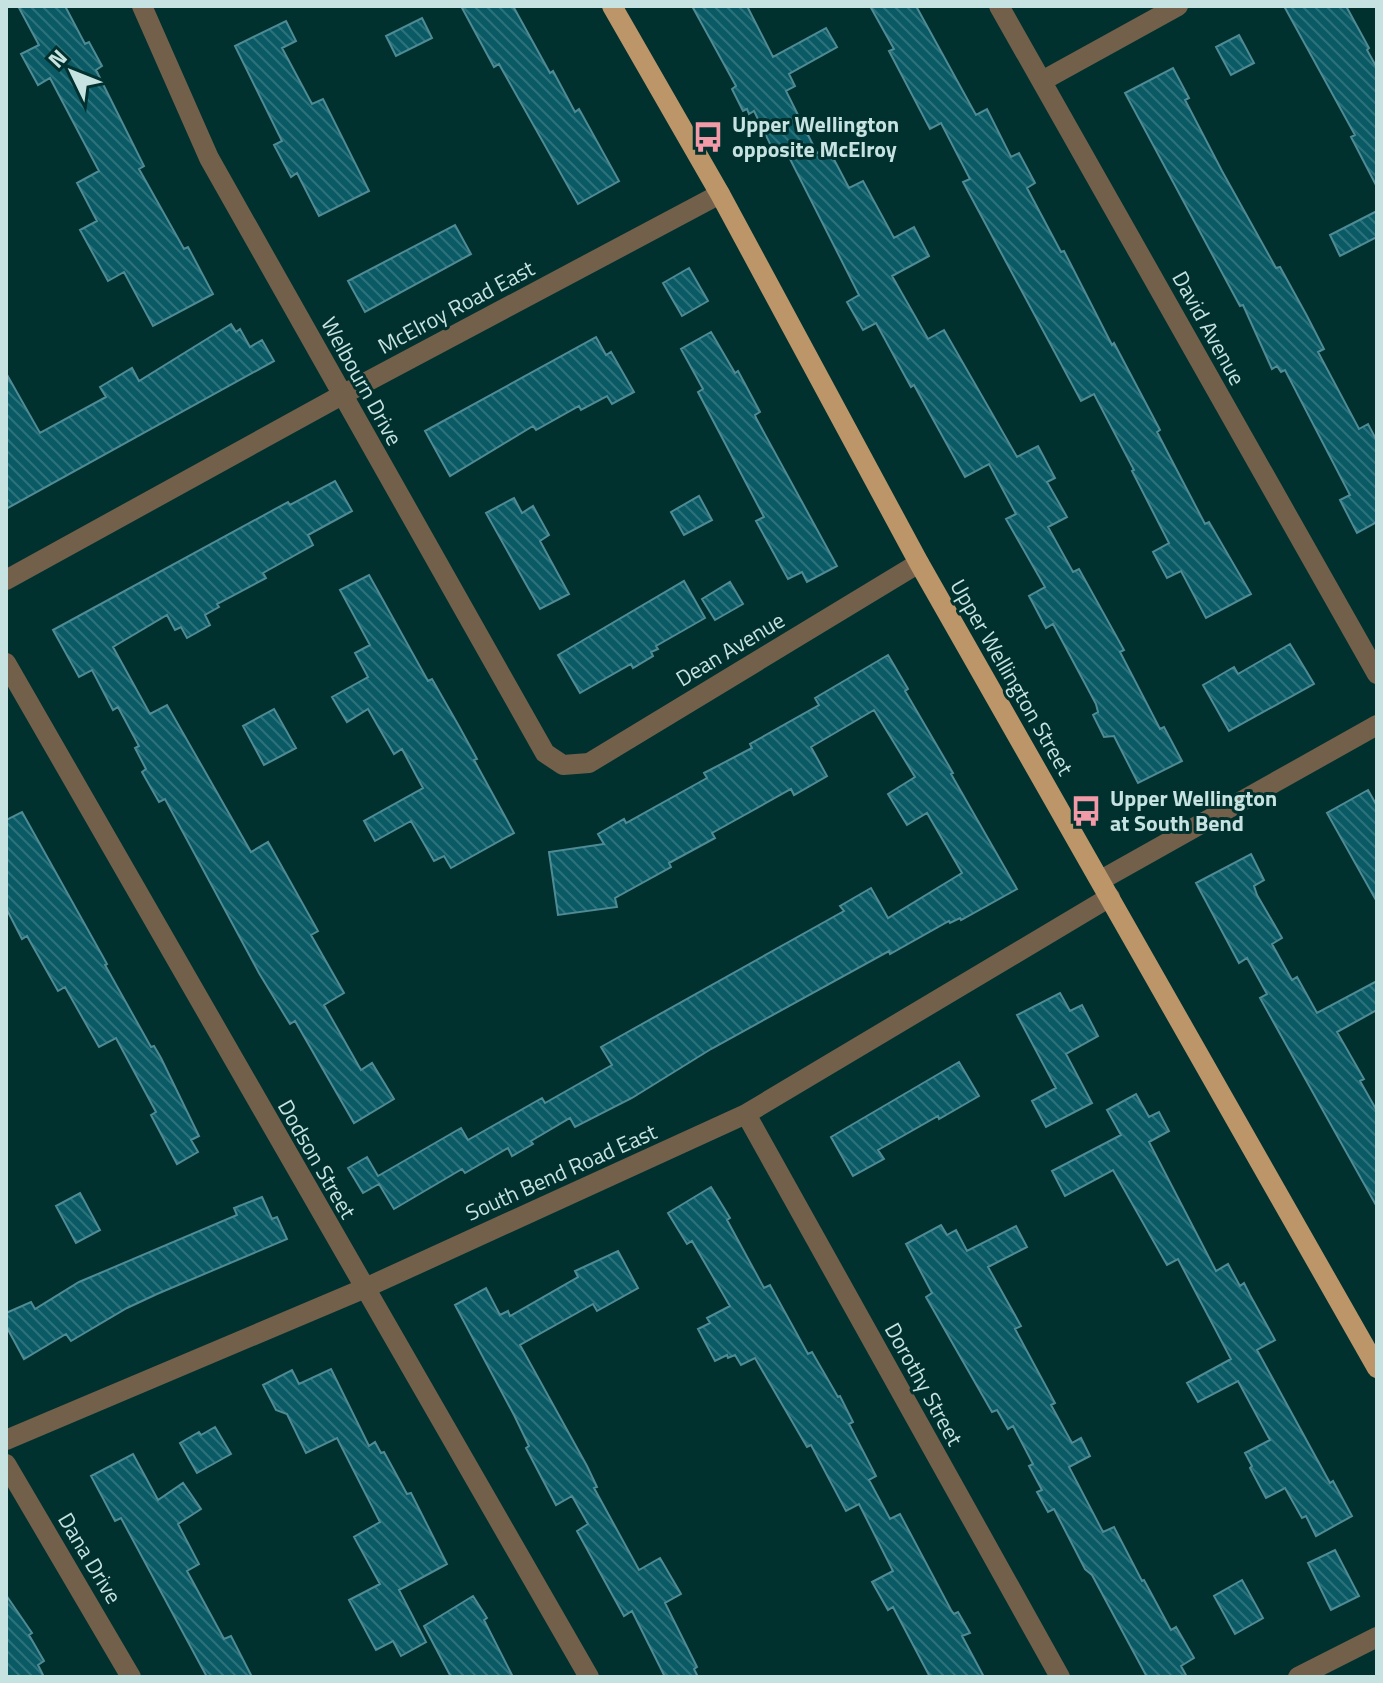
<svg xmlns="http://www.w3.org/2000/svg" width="1383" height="1683" viewBox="0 0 1383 1683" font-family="'Titillium Web',sans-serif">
<defs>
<pattern id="building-back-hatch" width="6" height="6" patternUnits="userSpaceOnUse" patternTransform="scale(2)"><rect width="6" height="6" fill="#0a5a65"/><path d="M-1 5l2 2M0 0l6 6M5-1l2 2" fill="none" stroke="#2c727b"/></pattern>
</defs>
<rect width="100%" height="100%" fill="#00312e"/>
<!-- building -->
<path fill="url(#building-back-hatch)" stroke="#508b95" stroke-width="2" d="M18 6H65L85 44 89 42 102 66 96 70 144 166 139 169 184 249 188 247 213 294 153 326 124 272 108 281 80 230 97 221 77 183 99 171 50 78 38 85 21 54 39 45Z
M461 6H513L550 73 553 71 575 112 579 109 619 181 578 204 499 64 494 67Z
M692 6H747L773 57 826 28 837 47 789 74 795 86 786 91 817 153 828 148 849 188 863 181 894 238 914 227 929 256 892 276 928 339 944 330 1017 457 1038 446 1055 478 1047 482 1067 517 1048 527 1073 572 1079 569 1124 650 1120 652 1160 729 1164 727 1182 761 1138 783 1114 736 1104 737 1093 715 1098 712 1096 704 1053 624 1046 628 1029 596 1045 587 1006 519 1016 514 989 464 965 477 914 385 911 387 876 323 863 330 847 302 859 295 787 153 777 158 754 111 749 114 747 109 743 111 732 89 736 86Z
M870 6H916L976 115 987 109 1011 157 1019 153 1035 183 1027 188 1061 252 1064 251 1112 345 1114 343 1160 430 1157 432 1205 524 1209 522 1251 594 1206 618 1181 571 1167 578 1153 552 1169 543 1132 471 1134 470 1094 394 1081 401 963 182 970 179 941 123 930 129 889 51 894 49Z
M1284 6H1346L1369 48 1367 50 1377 68V187L1351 137 1355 135Z
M422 18 432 38 396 56 386 36Z
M286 21 296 41 282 48 312 104 323 99 369 191 319 216 297 173 291 177 274 145 282 141 235 46Z
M1239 35 1254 63 1231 75 1216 47Z
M1173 68 1189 98 1185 100 1222 171 1276 268 1280 267 1307 316 1324 349 1318 352 1359 429 1368 424 1377 441V522L1357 533 1340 500 1350 495 1285 370 1281 372 1277 366 1272 369 1243 305 1240 306 1125 93Z
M1377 211V237L1340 256 1330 235Z
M455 225 471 254 365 312 348 281Z
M689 268 708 301 682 316 663 283Z
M231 324 236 332 240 329 250 347 262 340 274 361 6 509V373L40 433 106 397 100 387 132 368 139 381Z
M711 332 735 373 738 371 760 412 755 415 756 418 837 566 807 582 802 572 788 579 756 521 764 517 698 392 703 389 681 349Z
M596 337 606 355 611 352 634 392 612 404 607 396 581 410 579 406 536 430 533 426 450 476 425 431Z
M335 481 352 511 308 535 313 545 263 573 266 578 217 604 219 607 205 615 210 625 187 638 181 627 175 630 167 615 113 647 150 714 167 705 251 852 268 842 318 931 311 935 344 993 324 1005 361 1070 372 1063 394 1099 354 1123 295 1021 290 1024 259 973 165 799 159 802 142 772 146 769 135 748 139 746 118 707 113 710 92 670 79 677 53 630 288 502 290 505Z
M699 496 712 520 684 535 671 512Z
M514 498 522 513 533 506 549 535 540 541 569 594 540 609 486 513Z
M369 575 428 681 432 679 460 728 477 759 474 760 514 833 451 868 444 856 434 861 411 821 375 841 364 821 423 788 402 749 394 754 368 709 347 722 332 697 368 677 355 653 370 645 340 590Z
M684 581 705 618 656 646 658 649 651 652 653 656 633 668 631 664 580 693 558 655Z
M730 582 743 604 715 620 702 599Z
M1290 644 1314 684 1229 731 1203 685 1234 667 1238 674Z
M888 655 908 689 905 691 953 773 951 774 1017 889 961 920 960 918 950 923 949 921 890 954 889 951 711 1049 632 1098 575 1127 570 1118 531 1141 533 1144 512 1156 508 1148 465 1173 462 1169 394 1209 379 1184 363 1193 348 1168 367 1157 378 1176 461 1128 468 1140 542 1098 545 1103 612 1065 601 1047 844 911 840 906 871 888 888 918 962 873 927 813 907 825 888 794 915 777 874 710 811 747 827 776 794 795 791 789 712 833 715 838 669 863 671 867 615 898 617 907 558 915 549 852 604 844 598 834 624 819 626 823 707 778 704 773 752 748 750 744 819 705 815 698Z
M274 709 296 748 264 765 243 726Z
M1368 790 1377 806V902L1327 813Z
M22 812 107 964 105 965 151 1047 154 1046 161 1058 199 1136 191 1140 198 1152 177 1164 151 1115 156 1112 116 1038 99 1047 65 987 58 991 27 936 22 939 6 908V820Z
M1251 854 1264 880 1254 886 1257 895 1282 938 1272 944 1292 980 1297 977 1317 1013 1377 981V1010L1337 1032 1364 1079 1360 1081 1377 1111V1207L1260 998 1267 994 1247 958 1239 963 1196 883Z
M1060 993 1070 1011 1082 1005 1098 1036 1066 1054 1092 1103 1046 1127 1032 1101 1056 1088 1017 1015Z
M959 1062 979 1096 939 1119 938 1116 878 1150 884 1159 853 1176 831 1137Z
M1136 1094 1149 1117 1159 1112 1169 1131 1149 1142 1216 1271 1228 1264 1240 1286 1244 1283 1250 1295 1275 1340 1257 1350 1330 1483 1333 1481 1352 1516 1316 1536 1306 1516 1302 1518 1285 1488 1266 1498 1250 1468 1252 1466 1245 1453 1270 1440 1238 1381 1198 1402 1187 1383 1231 1359 1178 1259 1167 1265 1113 1170 1065 1196 1052 1171 1121 1135 1107 1110Z
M711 1187 730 1218 727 1220 764 1288 770 1285 808 1354 812 1352 838 1397 840 1396 853 1422 849 1424 876 1476 869 1480 890 1519 900 1514 951 1610 954 1614 958 1612 970 1633 962 1636 984 1677H930L893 1607 888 1610 872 1582 893 1571 859 1504 846 1511 811 1445 807 1447 755 1358 741 1365 735 1355 728 1358 727 1355 715 1361 698 1329 710 1323 707 1318 730 1306 692 1241 687 1244 668 1213Z
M80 1193 100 1230 76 1243 56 1206Z
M262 1197 272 1219 277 1217 287 1239 157 1294 127 1308 71 1341 66 1334 24 1359 6 1326V1313L31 1302 35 1309 79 1282 237 1215 234 1208Z
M941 1225 947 1235 956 1230 967 1251 1016 1226 1027 1247 988 1267 1021 1326 1015 1329 1055 1403 1051 1405 1072 1443 1081 1438 1090 1456 1069 1467 1103 1532 1114 1527 1142 1581 1144 1580 1171 1630 1176 1627 1194 1658 1181 1666 1187 1677H1147L1092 1575 1085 1569 1054 1509 1048 1512 1037 1492 1042 1490 1029 1466 1033 1464 1013 1426 1008 1429 997 1410 992 1412 926 1297 932 1293 906 1244Z
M618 1251 638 1288 597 1311 593 1304 520 1345 587 1466 597 1487 594 1488 639 1570 660 1558 681 1594 665 1603 697 1667 694 1669 698 1677H665L632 1611 624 1616 577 1531 588 1524 572 1496 556 1505 526 1448 529 1446 514 1415 455 1305 486 1288 500 1315 508 1311 510 1316 578 1277 575 1271Z
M331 1369 369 1446 375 1442 381 1453 384 1452 407 1494 411 1493 447 1564 399 1590 426 1642 401 1656 393 1641 376 1650 349 1600 380 1584 354 1537 380 1522 337 1438 306 1453 287 1414 276 1410 263 1385 292 1370 299 1384Z
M215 1427 231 1454 197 1473 180 1443 199 1432 201 1435Z
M133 1454 158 1500 183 1483 201 1509 178 1524 199 1564 187 1571 224 1639 231 1636 252 1677H207L121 1518 115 1521 91 1476Z
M1335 1550 1359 1596 1331 1610 1308 1563Z
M1242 1580 1263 1618 1235 1634 1214 1596Z
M6 1595 32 1633 29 1635 44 1661 38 1665 44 1677H6Z
M473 1596 487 1618 484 1620 513 1677H451L424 1626Z"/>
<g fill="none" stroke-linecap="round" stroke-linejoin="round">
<!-- minor -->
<path stroke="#73604b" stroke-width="20" d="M142 6 209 158 545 753 563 765 589 763 919 563
M999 6 1377 674
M1042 81 1178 6
M6 580 342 395 720 194
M6 663 589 1677
M1101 880 1377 725
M746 1114 1060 1677
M6 1440 363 1289 746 1114 1110 897
M6 1464 131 1677
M1298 1677 1377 1637"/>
<!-- major -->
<path stroke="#bc9569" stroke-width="20" d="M612 6 720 194 919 563 1377 1368"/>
</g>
<!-- icons -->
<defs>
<symbol id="bus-bare" viewBox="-9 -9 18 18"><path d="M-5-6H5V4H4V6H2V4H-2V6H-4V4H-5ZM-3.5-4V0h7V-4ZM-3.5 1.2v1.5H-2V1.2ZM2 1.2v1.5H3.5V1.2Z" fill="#f39aa8" stroke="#00312e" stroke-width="2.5" paint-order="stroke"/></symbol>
</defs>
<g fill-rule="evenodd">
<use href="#bus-bare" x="686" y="115" width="44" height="44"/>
<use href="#bus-bare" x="1064" y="789" width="44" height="44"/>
</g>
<g text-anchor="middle" stroke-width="6" stroke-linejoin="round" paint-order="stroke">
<!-- poi labels -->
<g font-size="22" font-weight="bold" fill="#c6e3e1" stroke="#00312e" text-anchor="start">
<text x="732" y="132">Upper Wellington<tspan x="732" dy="25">opposite McElroy</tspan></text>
<text x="1110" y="806">Upper Wellington<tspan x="1110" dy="25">at South Bend</tspan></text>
</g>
<!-- street labels -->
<g font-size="22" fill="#c6e3e1" stroke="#00312e">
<text transform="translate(456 307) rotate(-28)" y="8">McElroy Road East</text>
<text transform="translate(1209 328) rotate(61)" y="8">David Avenue</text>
<text transform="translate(362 381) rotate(61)" y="8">Welbourn Drive</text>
<text transform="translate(730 649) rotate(-31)" y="8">Dean Avenue</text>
<text transform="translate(1012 677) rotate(60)" y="8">Upper Wellington Street</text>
<text transform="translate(317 1159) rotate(60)" y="8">Dodson Street</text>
<text transform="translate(561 1172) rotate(-24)" y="8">South Bend Road East</text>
<text transform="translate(924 1384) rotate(61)" y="8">Dorothy Street</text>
<text transform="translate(90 1558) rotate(59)" y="8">Dana Drive</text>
</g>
</g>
<!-- border -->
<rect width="1383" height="1683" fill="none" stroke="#c6e3e1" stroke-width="16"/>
<!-- north arrow -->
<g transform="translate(72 72) rotate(313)" stroke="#00312e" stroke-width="6" paint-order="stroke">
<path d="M0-6L14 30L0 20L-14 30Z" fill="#c6e3e1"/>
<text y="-12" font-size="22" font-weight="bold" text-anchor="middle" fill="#c6e3e1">N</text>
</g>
</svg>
